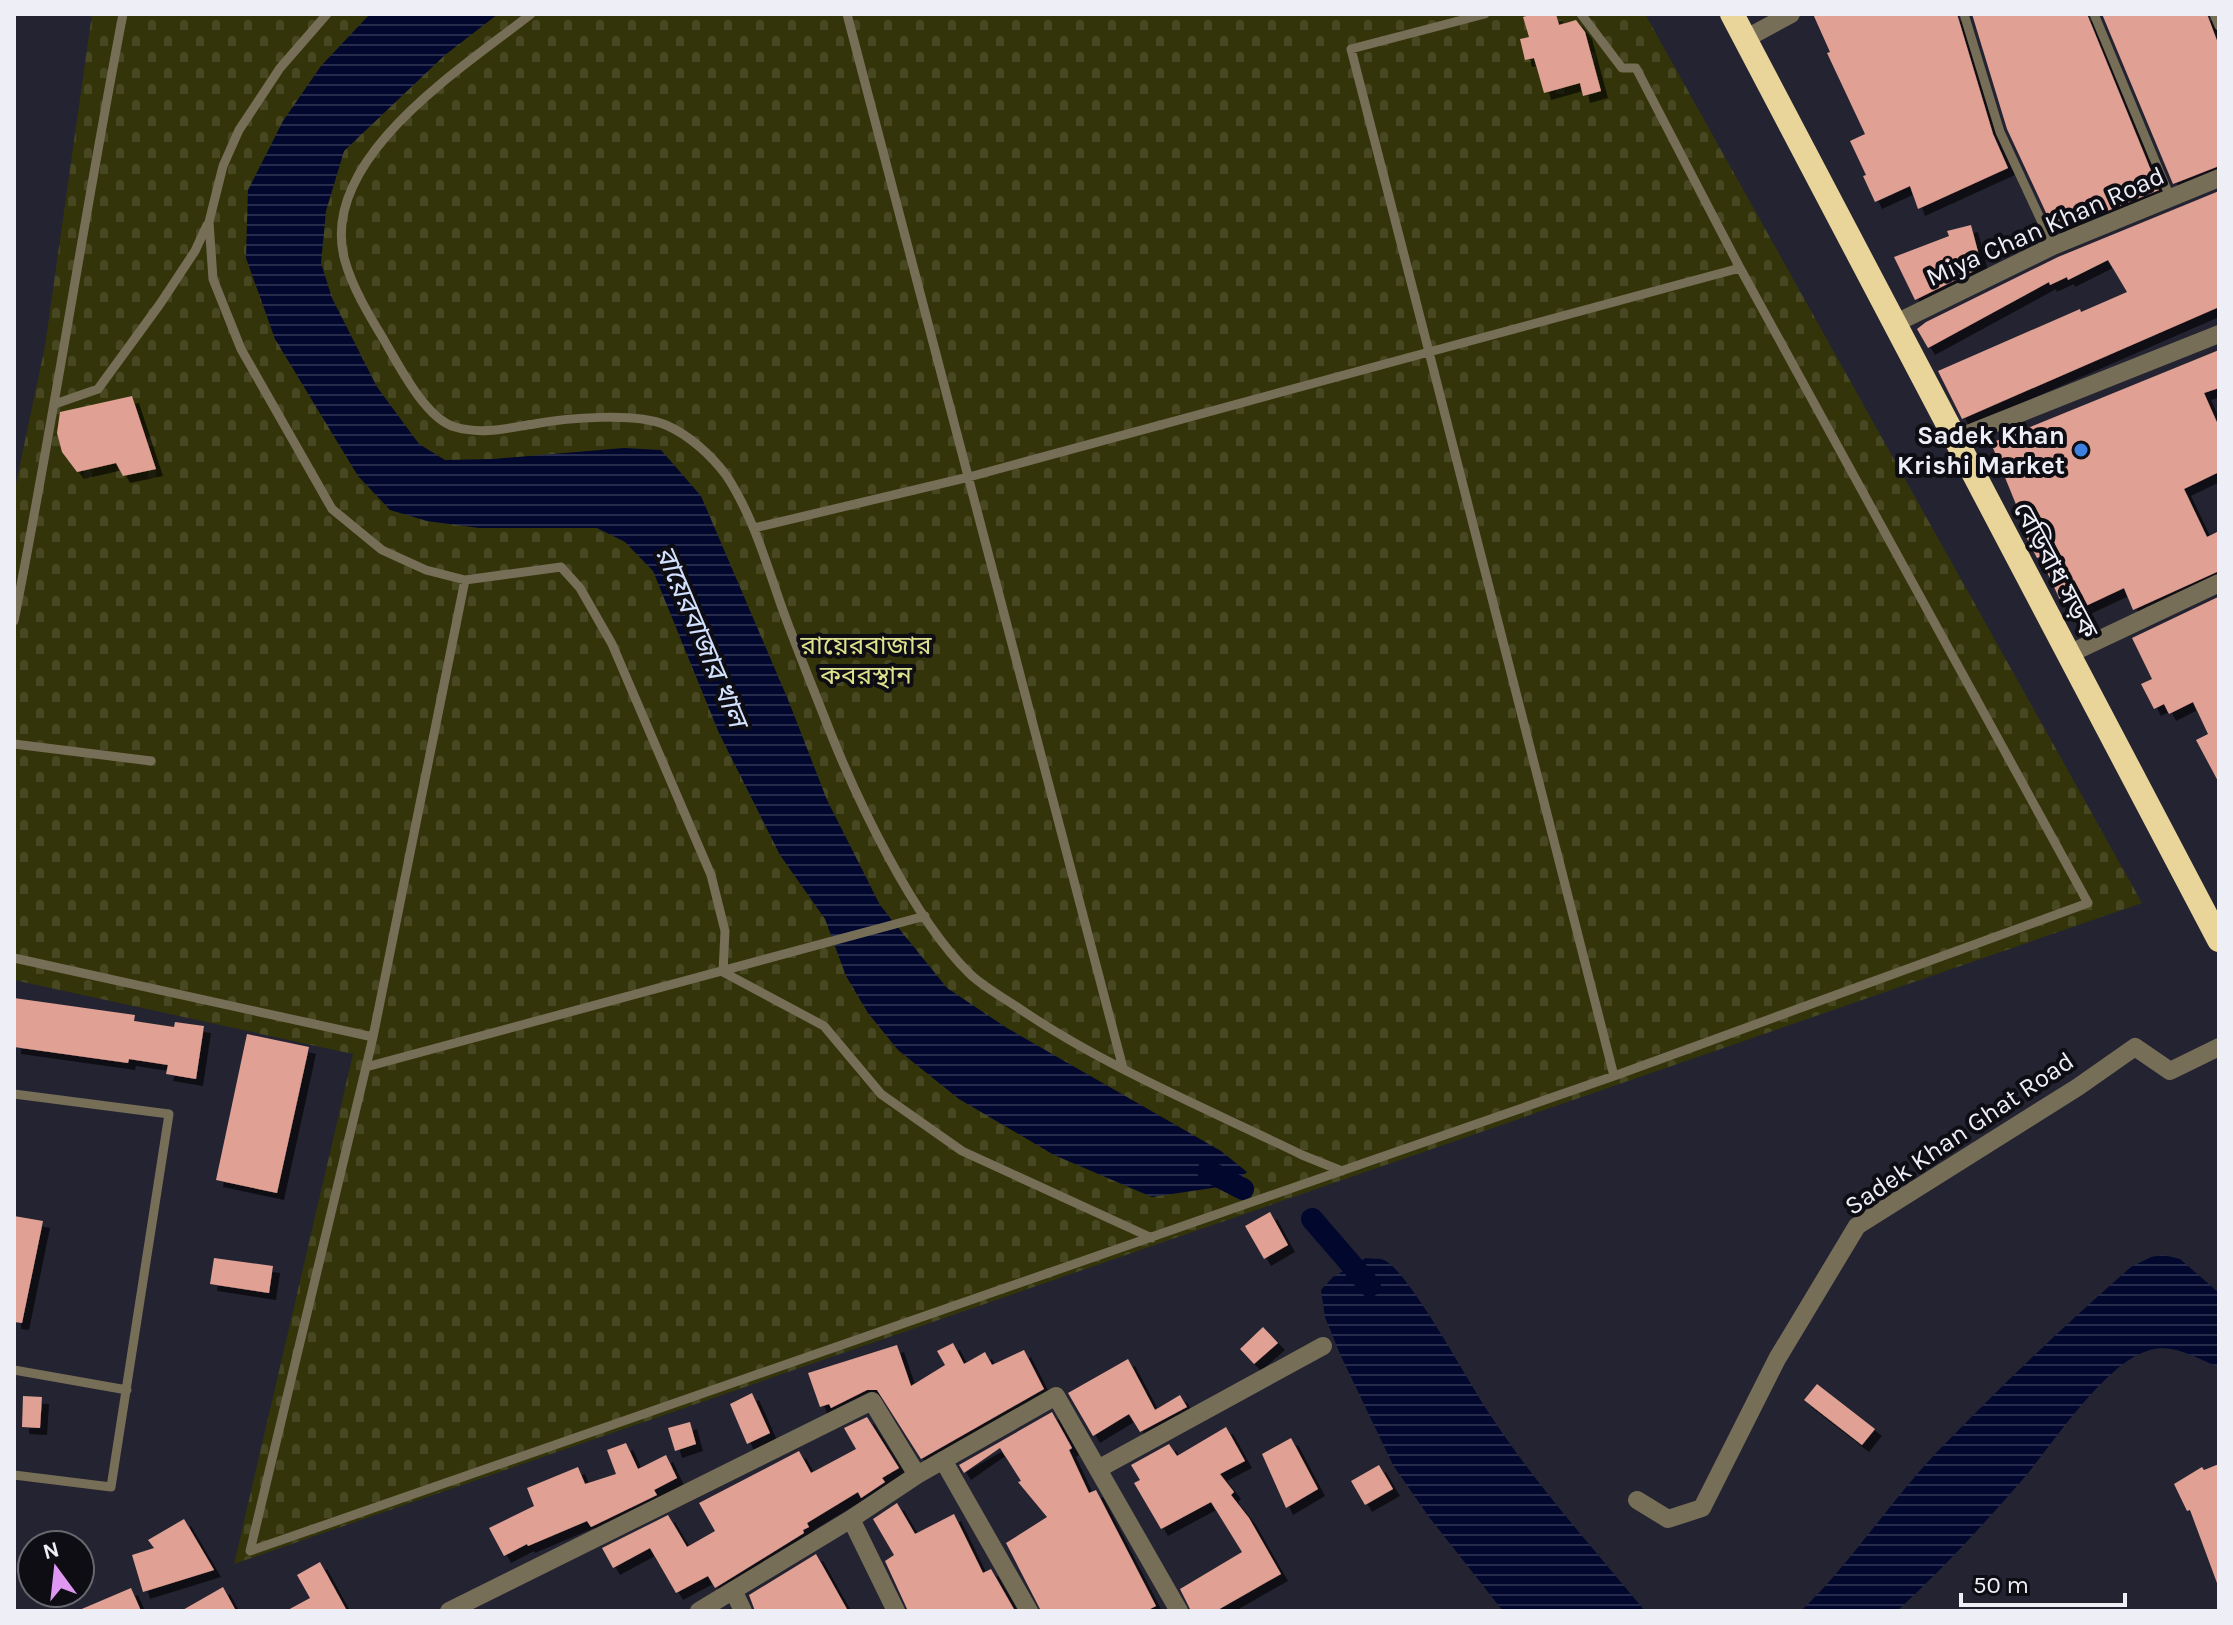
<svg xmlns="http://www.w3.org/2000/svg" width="2233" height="1625" viewBox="0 0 2233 1625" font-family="Karla,'Noto Sans Bengali',sans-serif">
<defs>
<pattern id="cemetery-stones" width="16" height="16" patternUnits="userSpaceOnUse" patternTransform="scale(2)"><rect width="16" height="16" fill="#33340a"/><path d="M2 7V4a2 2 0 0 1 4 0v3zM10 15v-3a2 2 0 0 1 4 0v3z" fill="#474822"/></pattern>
<pattern id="water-rules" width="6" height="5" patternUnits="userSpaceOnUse" patternTransform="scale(2)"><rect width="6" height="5" fill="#01072d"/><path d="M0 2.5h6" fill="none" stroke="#262b4c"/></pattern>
<filter id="shadow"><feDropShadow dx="7" dy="7" stdDeviation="0" flood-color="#0009"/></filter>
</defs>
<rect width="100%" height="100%" fill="#242331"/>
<!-- cemetery -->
<path fill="url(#cemetery-stones)" d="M92 14H1645L2142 903 234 1564 353 1054 14 980V493L45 346Z"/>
<!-- water -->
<path fill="url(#water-rules)" d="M370 14H498L445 55 344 151 326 211 321 263 332 298 377 387 419 444 445 460 493 459 624 448 661 450 701 496 789 702 827 800 880 905 947 988 1007 1028 1221 1151 1247 1172 1232 1185 1152 1197 1054 1155 959 1099 898 1050 868 1013 846 976 825 919 780 855 719 733 653 571 625 542 597 528H479L427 521 390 510 358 476 275 339 246 258 248 190 283 121 321 66Z
M2163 1255 2180 1259 2219 1293V1367C2197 1359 2175 1343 2150 1350 2105 1362 2053 1444 2023 1479 1983 1525 1942 1570 1897 1611H1801C1851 1563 1888 1504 1936 1453 1998 1389 2063 1326 2131 1267L2151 1257Z
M1366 1258C1372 1259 1379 1258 1384 1260 1405 1269 1454 1356 1468 1379 1517 1464 1583 1536 1645 1611H1503L1429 1517 1393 1465 1340 1354 1325 1317 1321 1290 1333 1277Z"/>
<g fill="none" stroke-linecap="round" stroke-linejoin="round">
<!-- canal -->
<path stroke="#01072d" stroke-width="22" d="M1208 1171 1243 1189
M1312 1219 1370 1286"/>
</g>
<!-- building -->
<path fill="#e0a093" filter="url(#shadow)" d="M1533 14H1556L1559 25 1576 20 1585 32 1601 91 1583 96 1580 83 1544 93 1534 58 1525 60 1520 39 1529 37 1523 17Z
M1813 14H1957L1993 134 2008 168 1918 209 1910 186 1875 202 1863 176 1866 175 1850 141 1865 134 1827 53 1830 52Z
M1972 14H2087L2159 190 2055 232 2007 129Z
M2102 14H2207L2219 46V166L2173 184Z
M2219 191V307L1962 419 1938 371 2080 309 2081 312 2127 292 2108 260 2068 280 2067 277 2050 285 2049 282 1928 348 1917 329 1926 322 2058 257Z
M1971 225 1982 267 1915 300 1894 257 1949 236 1947 231Z
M2219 350V388L2204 393 2219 427V472L2184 489 2207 537 2219 531V571L2133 610 2124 588 2073 612 2067 599 2061 602 2040 557 2037 558 2023 531 2026 529 1991 443Z
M132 396 156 469 123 476 116 463 77 472 62 452 57 433 60 412Z
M2218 597 2219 599V783L2196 740 2208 734 2193 702 2169 714 2164 704 2154 709 2141 684 2152 679 2132 638Z
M14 998 135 1015 134 1021 174 1027 175 1022 204 1026 196 1079 166 1074 168 1065 129 1059 128 1063 14 1047Z
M247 1034 309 1047 277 1193 216 1180Z
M1270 1212 1288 1245 1264 1259 1245 1226Z
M14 1216 43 1221 22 1323 14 1322Z
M214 1258 273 1266 269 1293 210 1284Z
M1263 1327 1278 1343 1254 1364 1240 1349Z
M953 1343 964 1364 985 1352 992 1365 1024 1350 1044 1389 921 1459 877 1390H867L831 1408 829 1404 820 1407 808 1373 897 1345 911 1386 945 1365 937 1351Z
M1128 1359 1155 1410 1180 1395 1187 1407 1140 1432 1129 1414 1093 1436 1068 1393Z
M1817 1384 1875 1429 1862 1445 1804 1400Z
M752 1393 770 1433 747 1444 730 1404Z
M23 1396 42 1397 40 1428 22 1427Z
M1052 1412 1072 1448 1069 1450 1089 1493 1096 1490 1156 1606 1146 1611H1041L1006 1543 1047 1517 1018 1482 1021 1481 1000 1448 964 1473 959 1465Z
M867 1417 899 1468 882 1478 885 1482 861 1498 858 1492 807 1523 809 1527 803 1530 804 1533 715 1588 708 1576 676 1593 650 1548 613 1568 602 1548 668 1515 687 1547 715 1531 699 1503 799 1451 811 1473 856 1449 844 1428Z
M690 1422 696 1444 675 1451 668 1428Z
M1226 1427 1245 1461 1220 1474 1234 1492 1231 1495 1249 1518 1281 1574 1216 1611H1191L1180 1589 1242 1552 1211 1502 1161 1529 1134 1483 1140 1480 1131 1465 1169 1444 1177 1456Z
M1291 1438 1318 1489 1286 1508 1262 1454Z
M626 1443 638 1469 666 1455 677 1478 654 1490 657 1495 591 1527 587 1521 528 1546 527 1544 504 1556 489 1528 534 1506 527 1488 578 1467 585 1484 616 1474 607 1450Z
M2219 1464V1583H2217L2190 1510 2187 1511 2174 1484 2202 1467 2204 1470Z
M1379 1465 1393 1489 1365 1505 1351 1481Z
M897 1503 915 1534 954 1514 983 1573 991 1569 1015 1611H908L885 1561 894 1555 873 1519Z
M184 1519 214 1570 143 1592 132 1555 154 1548 148 1540Z
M816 1554 848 1611H755L749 1595Z
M320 1562 347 1611H286L310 1598 297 1575Z
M223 1587 236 1611H181Z
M131 1588 141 1611H77Z"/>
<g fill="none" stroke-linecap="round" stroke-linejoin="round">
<!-- lane -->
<path stroke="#766e57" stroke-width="9" d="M327 14 280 68 239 130 223 166 209 222 213 279 241 349 332 509 382 550 426 570 465 580 561 567 580 588 612 644 711 875 725 931 723 972 824 1026 881 1094 962 1151 1152 1238
M531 14C464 67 316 159 345 261 353 289 369 315 384 340 399 366 426 419 455 427 482 435 508 428 534 424 567 418 635 412 666 425 689 435 711 455 726 475 752 514 766 562 781 605 796 647 813 688 829 729 858 802 913 918 969 973 983 987 1003 997 1020 1009 1107 1068 1208 1109 1302 1155L1342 1171
M847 14 1123 1068
M1581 14 1622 68H1636L1740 268
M1964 14 2000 132 2053 246
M2094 14 2170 197
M2214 14 2219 26
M55 404 98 389 160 304 195 251 207 225
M754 528 969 477 1429 352 1351 49 1485 14
M14 621C54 419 84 216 123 14
M14 744 151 761
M14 958 373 1037 465 580
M373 1037 366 1067 925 916
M366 1067 250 1551 1614 1076 2088 903 1740 268 1429 352 1614 1076
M14 1094 169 1114 111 1487 14 1475
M14 1370 127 1390"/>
<!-- street -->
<path stroke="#766e57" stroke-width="18" d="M1745 39 1791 14
M1894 324 2053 246 2219 178
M1955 439 2219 334
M2069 654 2219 583
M943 1460 1029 1611
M1098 1469 1323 1346
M1637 1500 1668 1519 1702 1508 1777 1359 1857 1226 2078 1087 2135 1047 2170 1071 2219 1047
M851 1519 896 1611
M734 1592 743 1611
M449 1611 872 1401 917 1475
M699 1611 851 1519 917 1475 1056 1396 1179 1611"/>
<!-- highway -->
<path stroke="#e9d59a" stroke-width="24" d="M1732 14 2219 940"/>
</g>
<!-- markers -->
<circle fill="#3f7fe0" stroke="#0d0d13" stroke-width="3" cx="2081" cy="450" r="8"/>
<g text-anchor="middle" stroke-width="8" stroke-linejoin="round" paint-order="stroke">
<!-- street labels -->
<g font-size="26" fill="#eeeef7" stroke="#0d0d13">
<text transform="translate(2045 226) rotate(-24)" y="9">Miya Chan Khan Road</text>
<text transform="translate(2056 570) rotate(62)" y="9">বেড়িবাধ সড়ক</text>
<text transform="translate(1959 1133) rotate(-34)" y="9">Sadek Khan Ghat Road</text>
</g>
<!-- poi labels -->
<g font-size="26" font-weight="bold" fill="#eeeef7" stroke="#0d0d13" text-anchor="end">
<text x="2065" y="444">Sadek Khan<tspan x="2065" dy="30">Krishi Market</tspan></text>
</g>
<!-- park labels -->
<g font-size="26" fill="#dfe28c" stroke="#0d0d13">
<text x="866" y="654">রায়েরবাজার<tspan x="866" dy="30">কবরস্থান</tspan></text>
</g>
<!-- water labels -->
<g font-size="28" font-style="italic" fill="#d2e1fe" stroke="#0d0d13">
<text transform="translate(702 636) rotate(67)" y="10">রায়েরবাজার খাল</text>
</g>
</g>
<!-- border -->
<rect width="2233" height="1625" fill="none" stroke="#eeeef7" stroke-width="32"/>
<!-- north arrow -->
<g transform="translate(56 1569) rotate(345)"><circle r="38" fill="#0d0d13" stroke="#67676e" stroke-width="2"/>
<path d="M0-6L14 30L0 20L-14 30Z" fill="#df98f2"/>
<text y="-12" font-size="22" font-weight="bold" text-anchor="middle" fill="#eeeef7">N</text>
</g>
<!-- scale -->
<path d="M1961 1593v12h164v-12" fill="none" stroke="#eeeef7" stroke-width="4"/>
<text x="1973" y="1593" font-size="24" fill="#eeeef7" stroke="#0d0d13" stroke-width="6" paint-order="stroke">50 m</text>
</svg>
